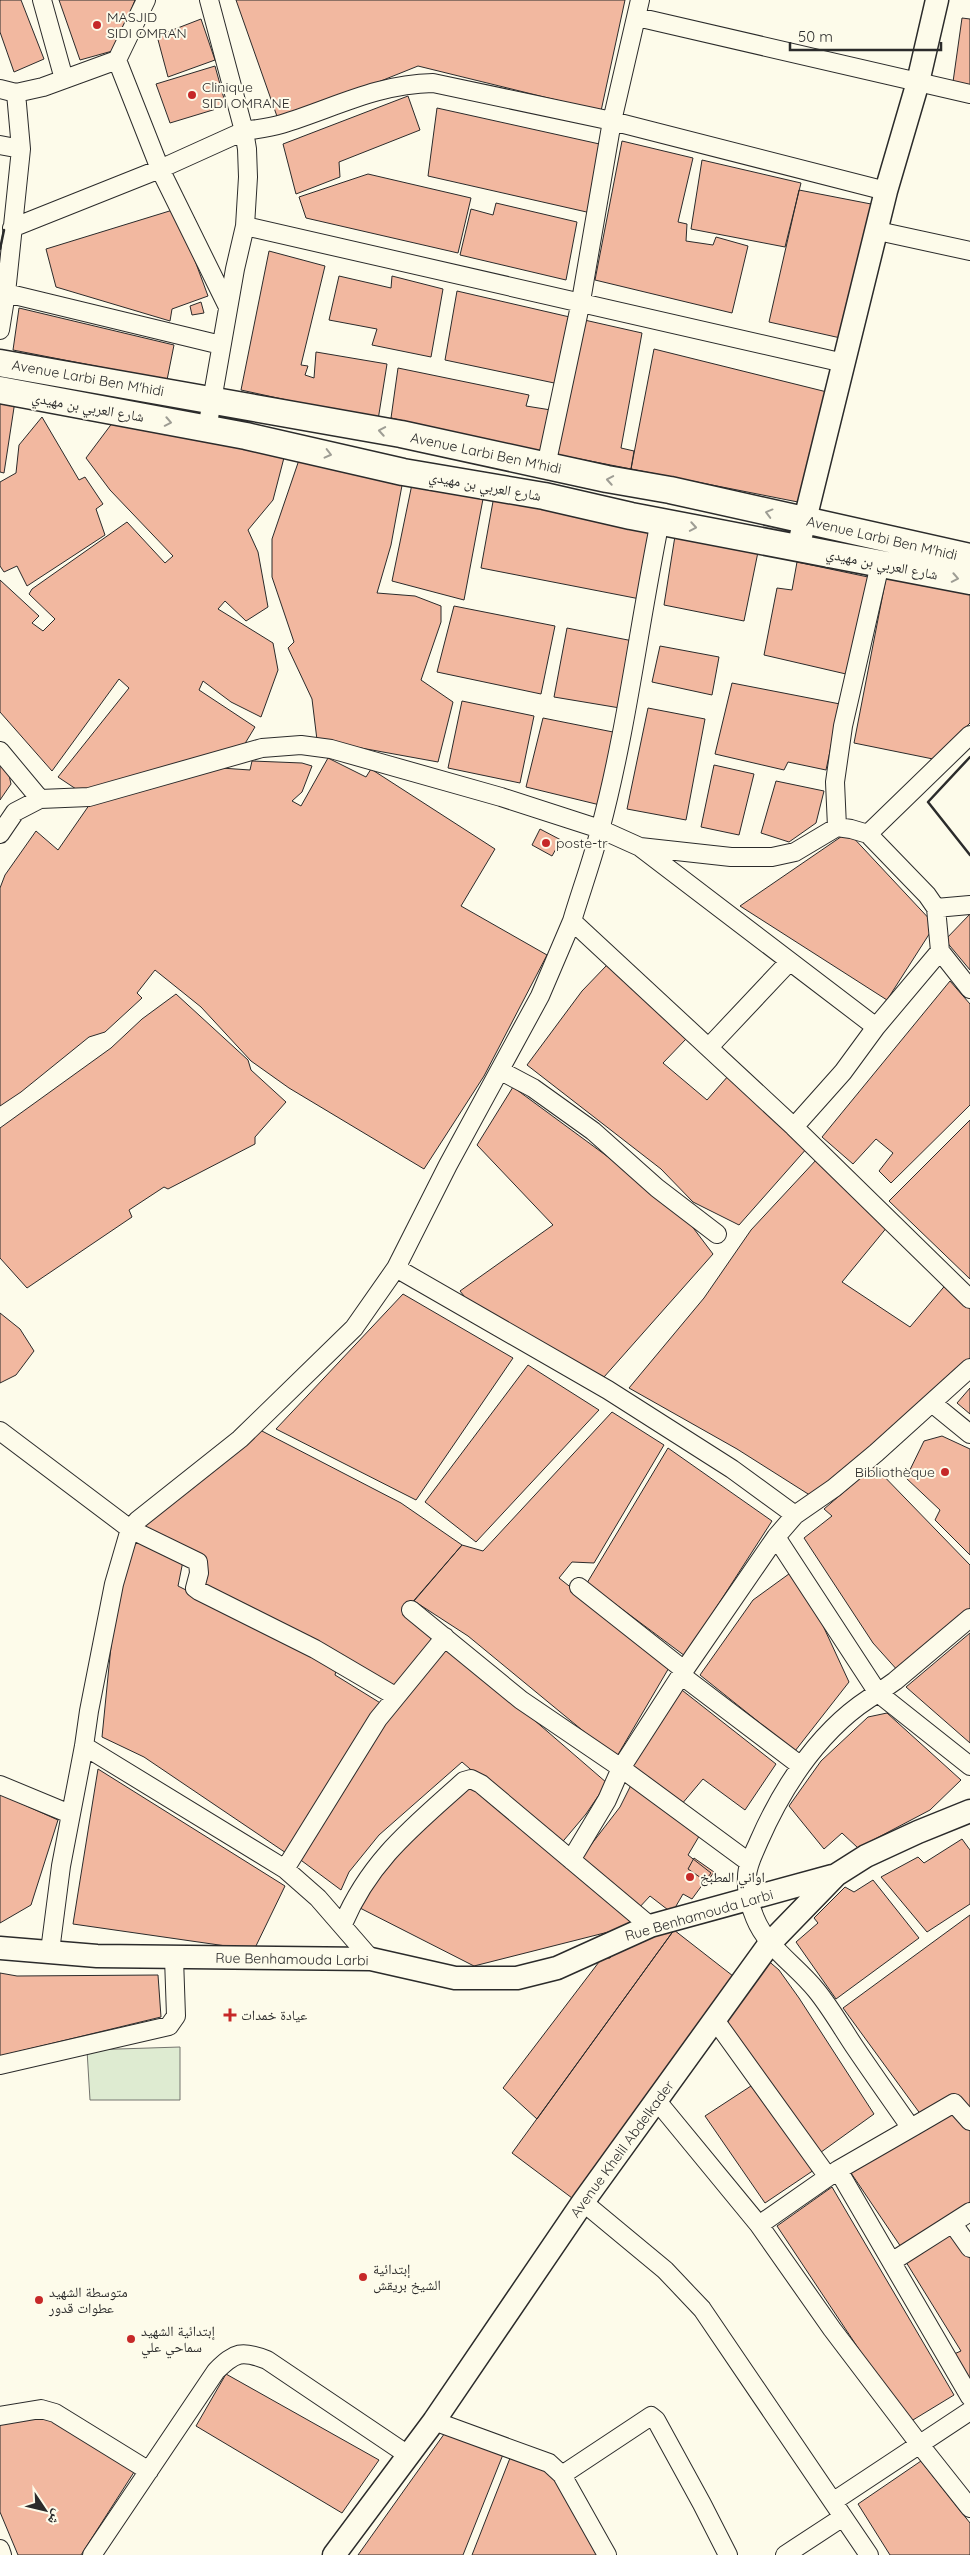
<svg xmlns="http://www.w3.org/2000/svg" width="970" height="2555" viewBox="0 0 970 2555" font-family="Quicksand,'Noto Naskh Arabic',sans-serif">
<rect width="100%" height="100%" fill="#fdfbea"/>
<!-- green -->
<path fill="#deebd1" stroke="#74746e" d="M180 2047V2100H90L87 2050Z"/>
<!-- building -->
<path fill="#f2b8a0" stroke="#2b2b2b" d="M0 0H21L44 59 14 72 0 32Z
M59 0H135L116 50 80 60Z
M236 0H625L601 111 418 66 279 122Z
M962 18 970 19V92L952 89Z
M201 19 215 60 168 77 157 36Z
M215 66 226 106 170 123 156 84Z
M408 96 420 130 339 162 340 177 296 194 283 144Z
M437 108 604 145 591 213 428 176Z
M622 141 693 158 678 222 687 224 686 241 713 245 716 237 748 246 732 313 595 280Z
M702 160 801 183 785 247 691 229Z
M368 174 471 198 458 253 306 218 299 197Z
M799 190 871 204 845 339 769 322Z
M496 203 577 222 566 280 460 255 471 209 493 215Z
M176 209 208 296 172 309 170 321 56 287 46 249Z
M269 251 325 266 301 365 308 366 305 375 314 378 316 352 387 364 378 420 241 390Z
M339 276 391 288 392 276 443 289 431 357 372 345 377 329 329 320Z
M457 291 574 318 559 384 445 360Z
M201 302 204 313 192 315 190 306Z
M19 308 174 345 167 380 13 350Z
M580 319 642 333 621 448 634 451 631 469 554 454Z
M654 349 827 392 803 503 631 469Z
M398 368 529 395 526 406 551 410 541 452 391 418Z
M0 398 15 401 4 473 0 472Z
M42 417 79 480 85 477 103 504 96 509 105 535 27 586 17 566 4 572 0 566V482L16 473 19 445Z
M116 418 286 450 273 500 248 530 258 552 268 607 246 621 225 601 218 609 273 643 278 670 261 717 231 702 203 681 199 690 255 727 238 755 85 795 58 777 129 688 119 679 52 771 0 712V580L39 616 32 623 43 631 55 619 29 594 32 589 127 522 165 563 173 556 110 490 86 458Z
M300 457 403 480 391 545 377 593 415 596 441 606V622L421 680 453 702 438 762 317 740 312 699 288 648 294 642 272 577V539Z
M412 484 483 499 464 600 392 581Z
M494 496 652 529 640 599 481 568Z
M675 536 758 552 744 621 664 605Z
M797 562 868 577 846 674 764 655 777 588 792 590Z
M886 578 970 593V723L933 759 854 743Z
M454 606 555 626 541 694 437 672Z
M567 628 633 641 626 709 554 697Z
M660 646 719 657 712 695 652 682Z
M732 683 840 704 826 770 788 762 784 770 715 754Z
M462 701 534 716 520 783 448 768Z
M648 708 705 719 686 820 627 809Z
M543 718 613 732 600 805 526 787Z
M328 758 366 777 371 769 495 849 461 906 547 955 484 1076 424 1169 289 1088 251 1061 201 1007 155 970 137 993 142 998 105 1032 89 1037 21 1092 0 1106V888L5 875 36 831 58 850 92 801 221 768 250 770 252 761 302 763 312 766 302 792 292 801 301 806Z
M0 759 6 762 11 784 0 800Z
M714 765 754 774 739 835 701 827Z
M776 781 824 791 816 823 789 842 761 833Z
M540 829 561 840 552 856 532 845Z
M848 832 935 925 887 1000 740 906Z
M970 914V970L945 940Z
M607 965 686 1039 663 1063 707 1100 729 1075 808 1147 739 1225 693 1202 661 1169 527 1065 582 991Z
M950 981 970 1004V1105L891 1183 879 1171 893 1153 876 1139 853 1164 822 1137Z
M176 994 248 1060 251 1070 286 1102 255 1137V1144L168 1189 164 1187 129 1210 132 1217 27 1288 0 1258V1128L111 1048 142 1019Z
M513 1087 638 1179 688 1221 713 1254 604 1377 476 1311 460 1291 553 1225 477 1145Z
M970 1120V1279L889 1201Z
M817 1159 888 1226 842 1282 910 1327 948 1282 970 1304V1358L816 1499 737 1449 629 1388 704 1298 751 1230Z
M403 1294 513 1358 416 1500 276 1429Z
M0 1313 20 1329 34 1351 16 1375 0 1383Z
M528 1365 599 1410 476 1542 425 1502Z
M970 1388V1414L957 1403Z
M612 1412 664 1445 594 1563 572 1562 559 1578 670 1666 616 1758 468 1636 414 1601 462 1545 483 1551Z
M260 1430 401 1503 462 1545 403 1613 433 1638 394 1689 197 1588 205 1561 135 1527Z
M942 1436 970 1449V1555L935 1520 940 1510 906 1478 924 1441Z
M668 1448 772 1521 685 1656 587 1583Z
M874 1466 970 1565V1611L899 1672 873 1643 804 1538 832 1516 824 1509Z
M131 1535 184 1556 178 1586 337 1666 335 1675 382 1704 289 1855 144 1757 102 1737 112 1636Z
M793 1571 819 1617 849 1682 795 1751 700 1675 753 1600Z
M970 1633V1743L906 1687Z
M445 1643 607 1783 586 1814 559 1846 462 1762 379 1835 349 1872 341 1890 298 1858 396 1698Z
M678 1687 776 1764 745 1810 703 1779 681 1805 629 1763Z
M887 1713 961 1780 930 1810 858 1848 842 1833 824 1849 789 1806 821 1761 868 1717Z
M98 1769 285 1886 254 1950 73 1924Z
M470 1780 636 1925 474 1966 358 1907 394 1848Z
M632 1783 701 1833 688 1855 711 1873 692 1899 683 1894 672 1913 650 1896 637 1910 580 1859 620 1807Z
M0 1794 58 1820 31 1905 0 1923Z
M962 1839 970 1850V1904L927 1932 881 1877 918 1857 924 1863Z
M694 1858 714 1872 707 1882 688 1869Z
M873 1880 919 1938 836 1999 796 1942 818 1923 814 1918 845 1887 854 1892Z
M970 1915V2118L953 2095 924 2119 843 2008Z
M674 1930 733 1976 572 2198 512 2153Z
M674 1930 537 2119 503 2088 602 1958H610L623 1940Z
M765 1958 779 1970 799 1998 874 2114 817 2155 721 2020Z
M0 1973 17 1976 158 1975 161 2017 0 2056Z
M754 2084 814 2170 765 2203 705 2116Z
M954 2106 970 2127V2202L901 2247 849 2170Z
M832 2187 954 2395 908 2423 777 2226Z
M953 2232 970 2255V2380L954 2354 961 2351 906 2262Z
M226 2374 379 2460 342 2513 196 2426Z
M46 2415 136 2469 81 2555H18L0 2512V2423Z
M447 2430 504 2452 463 2555H358Z
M512 2453 550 2466 599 2555H472Z
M921 2461 970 2523V2555H890L858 2504Z"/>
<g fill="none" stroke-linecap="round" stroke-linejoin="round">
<defs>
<path id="minor" d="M42 0 64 79
M637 17 970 94
M117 60 160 169 228 307
M0 89 16 93
M0 145 21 149
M245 226 844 363
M12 228 160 169 244 131 209 0
M878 231 970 251
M6 293 221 345
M0 330 6 293 21 149 16 93 43 87 117 60 146 0
M207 429 235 269 245 226 248 177 247 149 244 131C256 129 269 128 282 124 334 108 377 84 433 83L612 121 886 191
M546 466 581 301 612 121 640 0
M660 521C639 624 627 729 600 830 592 861 581 891 572 921L794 1127
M0 751 40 799
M837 827 835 782 843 726 880 564
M0 834 15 812 40 799 89 797 262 748 301 745 331 749 501 797 600 829 640 847 731 857H772L795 852 837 827 851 829 868 834 927 895 936 908 940 951 970 989
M868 834 970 735
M640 847 876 1027
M936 908 970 905
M940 951 876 1027 843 1072 794 1127 970 1299
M709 1047 789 962
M501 1071 533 1088 593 1131 657 1188 717 1234
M396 1268 608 1390 732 1469 795 1515
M970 1368 876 1453 834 1488 795 1515 776 1537 878 1693 895 1681 970 1618
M932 1403 970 1434
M0 1431 130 1529 114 1584 89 1711 84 1746 61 1866 50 1951
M579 1587 684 1670
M411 1610 521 1700 621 1768 607 1800 571 1860
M681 1675 801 1766
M395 1696 315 1649 199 1591 195 1588 199 1573 198 1562 130 1529 138 1520 240 1439 354 1328 396 1268 448 1165 540 996 572 921
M84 1746 285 1869 318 1898 371 1959
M970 1766 878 1693C823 1725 784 1784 759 1841 754 1853 747 1865 747 1877 746 1890 750 1906 755 1918 767 1948 796 1965 816 1990 830 2007 842 2028 854 2046 873 2074 892 2101 911 2128L838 2170 970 2397
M0 1785 70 1814
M750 1863 621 1768 681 1675 776 1537
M285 1869 378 1719 445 1637
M343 1924C370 1860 414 1826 464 1781L471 1779 481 1784 650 1926
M715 2020 828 2177
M0 2065 169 2026 176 2016 174 1958
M657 2101 759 2225 832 2329 920 2445 970 2508
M911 2128 954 2103 970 2121
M583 2202 665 2270 702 2309 869 2555
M953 2224 970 2248
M759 2225 838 2170
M893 2261 970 2212
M0 2416 41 2409 55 2413 149 2471
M434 2421 549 2463 562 2475 607 2555
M562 2475 651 2416 656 2420 702 2504 728 2555
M834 2501 970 2411
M0 2549 2 2555
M92 2555 216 2371C235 2352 242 2350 267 2360L408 2455
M785 2555 843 2517"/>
<path id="tertiary" d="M798 548 886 191 918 82 937 0
M0 1948 97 1956 371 1959 455 1978H517L557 1968 650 1926 832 1876
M334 2555 434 2421 583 2202 770 1943 836 1875 866 1856 918 1832 970 1811"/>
<path id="secondary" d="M0 363 401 434 607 479 670 490 970 557
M0 390 246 436 403 472 544 496 631 516 970 581"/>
</defs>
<!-- minor casing -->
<use href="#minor" stroke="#2b2b2b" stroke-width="20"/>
<!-- tertiary casing -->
<use href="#tertiary" stroke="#2b2b2b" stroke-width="25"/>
<!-- secondary casing -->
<use href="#secondary" stroke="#2b2b2b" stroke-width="29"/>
<!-- minor -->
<use href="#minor" stroke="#fdfbea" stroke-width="18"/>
<!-- tertiary -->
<use href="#tertiary" stroke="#fdfbea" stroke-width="22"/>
<!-- secondary -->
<use href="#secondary" stroke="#fdfbea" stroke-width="26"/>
<!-- wall -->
<path stroke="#2b2b2b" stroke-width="2.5" d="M0 249 4 230
M970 757 928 802 970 855"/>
</g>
<!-- one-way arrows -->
<defs><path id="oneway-chevron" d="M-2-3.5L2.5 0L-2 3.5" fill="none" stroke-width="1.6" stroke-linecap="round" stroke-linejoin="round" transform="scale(1.25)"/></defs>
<g stroke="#9e9d94">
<use href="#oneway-chevron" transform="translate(168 422) rotate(11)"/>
<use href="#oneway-chevron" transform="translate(382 431) rotate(-170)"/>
<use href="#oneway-chevron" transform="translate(328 454) rotate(14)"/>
<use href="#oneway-chevron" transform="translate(610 480) rotate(-170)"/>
<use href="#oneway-chevron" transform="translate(769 513) rotate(-165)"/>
<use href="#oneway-chevron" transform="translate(693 527) rotate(10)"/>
<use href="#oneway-chevron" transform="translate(955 578) rotate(11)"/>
</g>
<!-- markers -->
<g fill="#c62828" stroke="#fdfbea" stroke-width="2">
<circle cx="97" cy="25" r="5"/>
<circle cx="192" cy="95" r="5"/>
<circle cx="546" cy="843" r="5"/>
<circle cx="945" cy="1472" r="5"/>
<circle cx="690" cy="1877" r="5"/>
<path d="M227.5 2007.5h5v5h5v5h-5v5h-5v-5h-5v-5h5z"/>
<circle cx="363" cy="2277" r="5"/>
<circle cx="39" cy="2300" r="5"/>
<circle cx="131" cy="2339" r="5"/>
</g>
<g text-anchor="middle" stroke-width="4" stroke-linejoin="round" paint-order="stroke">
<!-- poi labels -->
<g font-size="14" fill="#2b2b2b" stroke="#fdfbea" text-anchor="start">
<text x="107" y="22">MASJID<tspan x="107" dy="16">SIDI OMRAN</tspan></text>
<text x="202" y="92">Clinique<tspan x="202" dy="16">SIDI OMRANE</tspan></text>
<text x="556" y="848">poste-tr</text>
<text x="935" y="1477" text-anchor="end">Bibliothèque</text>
<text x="700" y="1882">اواني المطبخ</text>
<text x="241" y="2020">عيادة خمدات</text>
<text x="373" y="2274">إبتدائية<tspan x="373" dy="16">الشيخ بريقش</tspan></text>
<text x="49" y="2297">متوسطة الشهيد<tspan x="49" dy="16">عطوات قدور</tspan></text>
<text x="141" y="2336">إبتدائية الشهيد<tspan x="141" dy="16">سماحي علي</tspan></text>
</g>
<!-- street labels -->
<g font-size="14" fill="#2b2b2b" stroke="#fdfbea">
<text transform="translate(88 378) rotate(10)" y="5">Avenue Larbi Ben M'hidi</text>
<text transform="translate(88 407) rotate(10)" y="5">شارع العربي بن مهيدي</text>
<text transform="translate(486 453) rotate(12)" y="5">Avenue Larbi Ben M'hidi</text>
<text transform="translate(485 486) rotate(10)" y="5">شارع العربي بن مهيدي</text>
<text transform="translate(882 538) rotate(13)" y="5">Avenue Larbi Ben M'hidi</text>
<text transform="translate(882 564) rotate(11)" y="5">شارع العربي بن مهيدي</text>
<text transform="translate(699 1915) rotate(-16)" y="5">Rue Benhamouda Larbi</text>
<text transform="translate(292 1959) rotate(1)" y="5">Rue Benhamouda Larbi</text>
<text transform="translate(622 2149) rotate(-54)" y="5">Avenue Khelil Abdelkader</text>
</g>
</g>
<!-- north arrow -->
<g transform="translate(45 2510) rotate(125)" stroke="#fdfbea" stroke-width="4" paint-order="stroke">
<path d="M0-4L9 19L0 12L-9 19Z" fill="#2b2b2b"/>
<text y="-8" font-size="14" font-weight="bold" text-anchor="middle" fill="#2b2b2b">ش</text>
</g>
<!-- scale -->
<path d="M790 42v8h151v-8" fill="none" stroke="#2b2b2b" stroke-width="2.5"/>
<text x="798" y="42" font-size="15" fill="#2b2b2b" stroke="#fdfbea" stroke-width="4" paint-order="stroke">50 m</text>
</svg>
